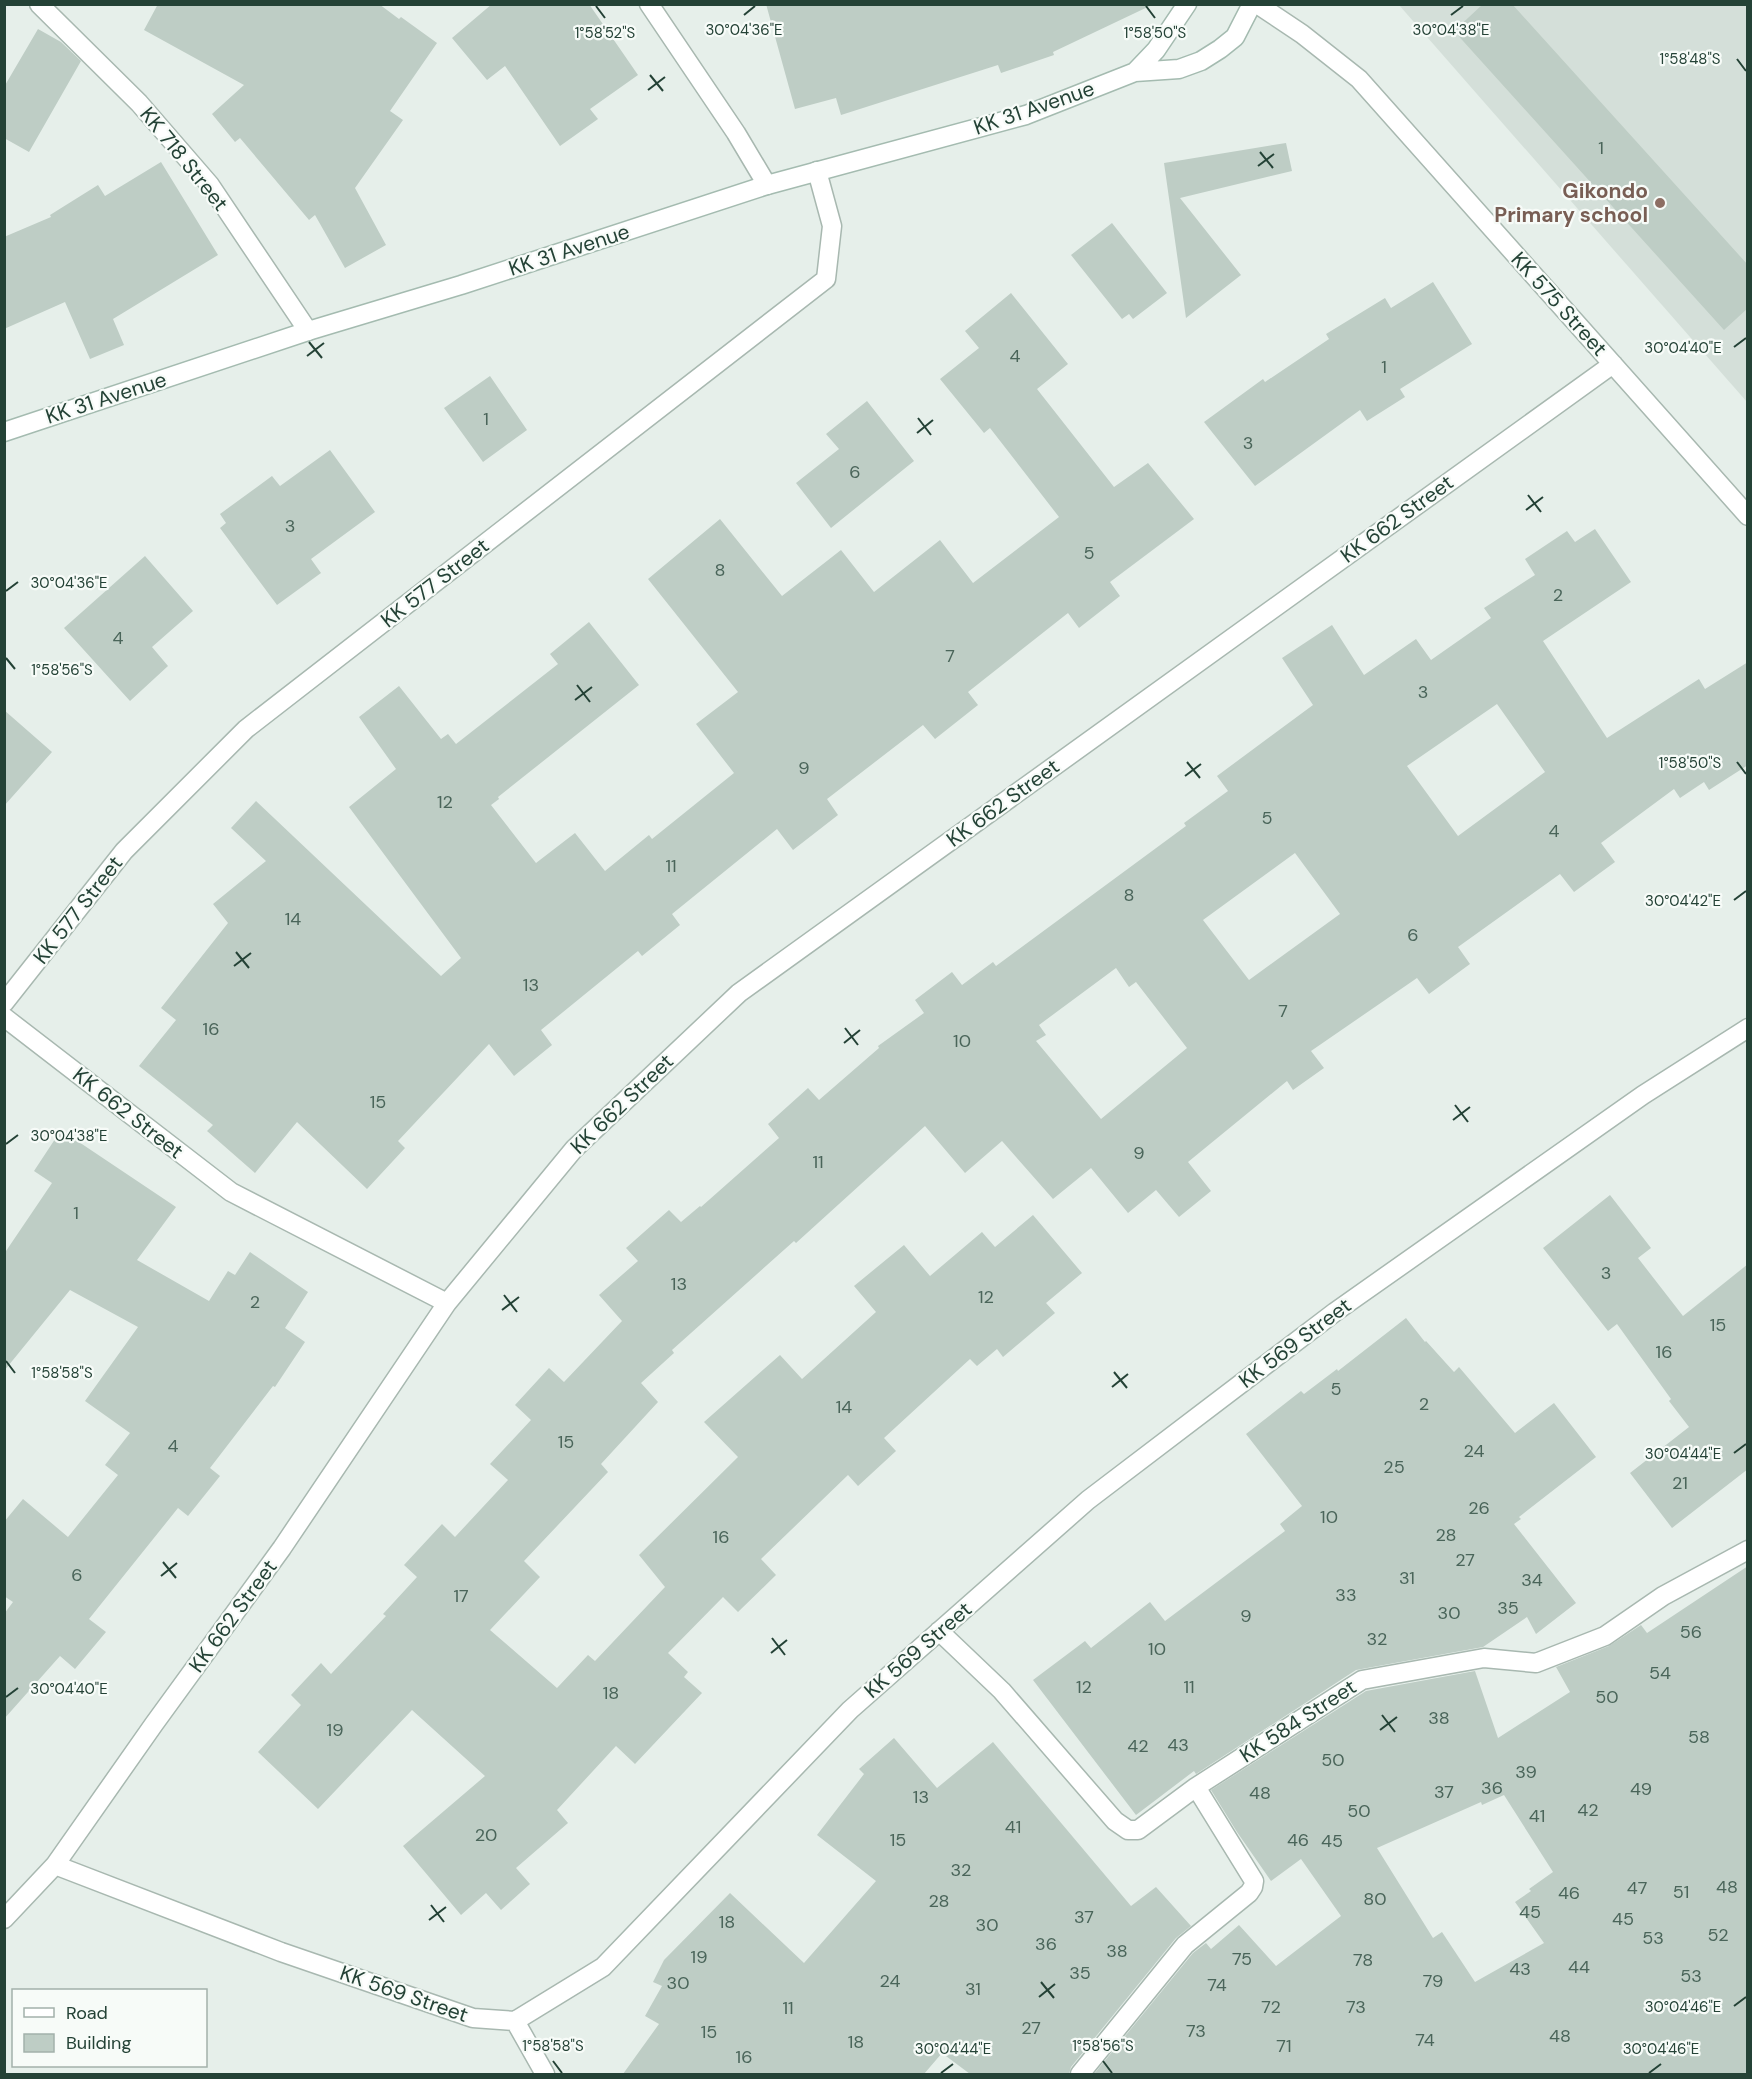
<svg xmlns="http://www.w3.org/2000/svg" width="1752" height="2079" viewBox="0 0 1752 2079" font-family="'DM Sans',sans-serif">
<rect width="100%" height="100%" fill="#e6efea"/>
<!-- built -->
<path fill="#d4dfd9" d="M1399 5H1747V402Z"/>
<!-- building -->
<path fill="#becdc5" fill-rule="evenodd" d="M158 4H379L399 19 401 17 437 43 390 111 403 120 355 188 386 245 345 268 315 215 309 220 240 138 235 142 212 114 244 85 144 30Z
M492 4H589L638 75 590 109 598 119 560 146 505 66 487 80 452 38Z
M766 4H1154L1053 52 1054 55 1001 73 998 65 841 115 836 98 795 109Z
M1483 4H1512L1748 265V308L1724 330 1454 31Z
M38 29 61 42 81 61 29 152 4 138V87Z
M1286 143 1292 171 1180 198 1241 275 1186 318 1164 163Z
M161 162 218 255 113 319 124 345 90 359 65 302 4 329V237L51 217 50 215 98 185 105 196Z
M1112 223 1167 293 1133 319 1129 314 1122 319 1071 255Z
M1433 282 1472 344 1400 389 1405 397 1367 421 1360 410 1255 486 1204 422 1263 379 1265 382 1329 339 1326 334 1385 298 1391 308Z
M1011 293 1068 364 1037 389 1114 487 1148 463 1194 519 1110 582 1120 596 1079 628 1068 613 968 692 978 705 935 739 923 725 827 799 838 815 793 850 777 829 672 914 680 925 642 956 638 951 541 1030 552 1045 514 1076 489 1044 398 1141 405 1148 367 1189 297 1122 255 1173 207 1131 213 1125 139 1066 176 1020 161 1008 228 923 213 904 266 861 231 828 256 801 441 976 461 958 349 807 396 769 359 717 399 686 441 739 448 734 456 744 558 664 550 654 589 622 639 685 498 797 499 799 491 805 536 863 575 833 605 871 649 835 652 839 734 773 696 724 738 692 648 579 720 519 782 596 841 550 874 592 940 540 973 583 1059 517 990 428 984 433 940 379 979 348 965 331Z
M490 376 527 430 483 462 444 408Z
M867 401 914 461 831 528 796 483 839 449 826 434Z
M330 450 375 512 311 559 321 573 277 605 220 528 226 523 220 514 272 476 280 486Z
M1595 529 1631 582 1543 641 1607 738 1699 679 1705 689 1748 662V765L1709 790 1704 782 1680 798 1674 789 1601 843 1615 862 1574 892 1560 874 1458 947 1470 964 1429 994 1417 978 1311 1051 1324 1068 1293 1090 1287 1081 1188 1162 1211 1191 1179 1217 1156 1190 1128 1213 1091 1168 1053 1199 1002 1141 965 1173 925 1126 796 1243 794 1241 672 1350 674 1353 641 1383 658 1402 601 1464 608 1472 524 1561 540 1577 490 1630 557 1688 588 1655 595 1661 665 1587 639 1555 738 1457 704 1422 780 1355 802 1379 876 1312 854 1286 904 1245 930 1276 982 1232 995 1247 1033 1215 1082 1273 1046 1303 1055 1313 1003 1357 997 1349 977 1366 970 1359 884 1438 896 1451 858 1486 848 1475 761 1559 776 1575 738 1612 723 1597 668 1653 688 1672 684 1677 702 1693 635 1764 616 1746 557 1810 568 1823 516 1868 530 1884 501 1910 486 1893 461 1915 403 1846 485 1776 412 1710 318 1809 258 1752 301 1705 291 1695 321 1663 331 1674 386 1616 383 1614 417 1577 404 1565 442 1524 455 1537 508 1480 490 1464 531 1420 515 1405 549 1368 564 1382 622 1321 599 1295 638 1261 626 1248 669 1210 681 1222 700 1206 701 1207 779 1138 768 1124 808 1088 819 1100 879 1048 878 1046 924 1013 915 1000 952 972 962 985 993 962 996 966 1186 826 1184 823 1228 791 1217 776 1313 705 1282 658 1332 625 1364 675 1416 639 1431 660 1491 618 1484 608 1535 575 1525 559 1567 531 1575 542ZM1497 704 1545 772 1458 836 1407 766ZM1295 853 1340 914 1249 980 1203 920ZM1116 968 1129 987 1136 982 1187 1048 1101 1119 1036 1041 1046 1035 1039 1025Z
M145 556 193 611 152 647 168 666 130 701 64 628Z
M4 710 52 752 4 806Z
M61 1130 176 1207 137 1260 209 1301 228 1271 235 1275 250 1252 308 1292 285 1328 305 1342 275 1387 273 1386 210 1468 220 1476 188 1516 178 1508 89 1619 106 1632 75 1669 60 1656 4 1719V1614L13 1602 4 1596V1522L23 1499 68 1537 118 1475 105 1465 130 1433 85 1401 138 1327 70 1290 4 1371V1254L52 1183 34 1171Z
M1610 1195 1651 1248 1638 1258 1683 1316 1748 1264V1469L1672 1528 1630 1473 1689 1427 1669 1401 1671 1399 1617 1324 1608 1331 1543 1248Z
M1406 1318 1425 1342 1426 1341 1454 1372 1459 1367 1515 1433 1554 1403 1596 1457 1519 1517 1521 1519 1514 1524 1576 1603 1536 1634 1527 1617 1483 1647 1356 1670 1196 1774 1194 1771 1136 1815 1033 1680 1085 1641 1091 1648 1150 1602 1165 1621 1285 1531 1280 1524 1302 1506 1246 1434 1301 1391 1304 1394 1337 1369 1338 1371Z
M1748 1566V2074H1094L1193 1953 1206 1943 1211 1949 1239 1925 1276 1966 1341 1916 1301 1859 1271 1881 1237 1832 1211 1790 1366 1691 1475 1671 1498 1738 1570 1692 1556 1667 1609 1646 1641 1625 1647 1633ZM1504 1795 1553 1872 1529 1889 1531 1891 1515 1902 1544 1943 1475 1982 1442 1932 1433 1938 1377 1848 1481 1802 1482 1805Z
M894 1738 937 1788 993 1742 1131 1906 1156 1887 1191 1926 1176 1938 1071 2067 1069 2074H970L942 2053 924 2074H623L659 2024 645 2016 662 1986 653 1982 664 1960 730 1893 804 1963 876 1881 817 1835 864 1774 859 1769Z"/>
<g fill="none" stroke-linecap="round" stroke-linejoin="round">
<defs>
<path id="street" d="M39 4 139 103 210 185 308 331
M649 4 736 133 767 185
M1257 4 1302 34 1359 79 1748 516
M4 1003 124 851 246 729 826 279 832 226 817 171
M4 1017 231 1192 447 1303
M939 1631 1002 1691 1115 1821 1128 1830H1138L1196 1787
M55 1865 281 1952 473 2018 515 2021 603 1967 850 1710 1088 1500 1335 1312 1643 1095 1748 1028
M4 1919 55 1865 154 1724 282 1548 447 1303 574 1149 739 993 1613 364
M515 2021 545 2074
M1080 2074 1185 1945 1249 1893 1253 1887 1254 1881 1196 1787 1362 1680 1484 1658 1536 1663 1605 1636 1663 1596 1748 1550"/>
<path id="secondary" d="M1135 72 1156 50 1187 4
M4 432 308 331 461 285 767 185 1026 115 1135 72 1179 69 1201 61 1220 49 1235 37 1252 4"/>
</defs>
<!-- street casing -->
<use href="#street" stroke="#a8b8b0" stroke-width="21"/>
<!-- secondary casing -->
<use href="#secondary" stroke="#a4bbb0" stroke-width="21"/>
<!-- street -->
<use href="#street" stroke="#fff" stroke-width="18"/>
<!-- secondary -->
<use href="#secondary" stroke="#fff" stroke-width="18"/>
</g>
<!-- ticks -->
<path fill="none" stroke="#244236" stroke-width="2" d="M596 6 605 18M1146 6 1155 18M744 15 755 6M1451 15 1463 6M1737 59 1746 71M650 75 663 91M648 90 665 77M1260 152 1273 168M1258 166 1274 154M309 342 322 358M1734 347 1746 338M307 356 324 343M918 418 931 435M917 433 933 420M1528 495 1541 512M1526 510 1543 497M6 591 18 582M6 658 15 669M577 685 590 702M575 700 592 687M1187 762 1200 778M1737 762 1746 774M1185 776 1201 764M1734 900 1746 891M236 952 249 968M234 966 251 953M845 1028 858 1045M844 1043 860 1030M1455 1105 1468 1122M1453 1120 1470 1107M6 1144 18 1135M504 1295 517 1312M502 1310 519 1297M6 1361 15 1373M1114 1372 1127 1388M1112 1387 1128 1374M1734 1453 1746 1444M163 1562 176 1578M161 1576 177 1563M772 1638 785 1655M771 1653 787 1640M6 1697 18 1688M1382 1715 1395 1732M1380 1730 1397 1717M431 1905 444 1922M429 1920 446 1907M1041 1982 1054 1998M1039 1997 1055 1984M1734 2006 1746 1997M553 2061 562 2073M1103 2061 1112 2073M941 2073 953 2064M1649 2073 1661 2064"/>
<!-- markers -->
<circle fill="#8d6e63" stroke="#f7fbf8" stroke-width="2" cx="1660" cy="203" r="6"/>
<g text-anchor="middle" stroke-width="4.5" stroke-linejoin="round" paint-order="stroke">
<!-- number labels -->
<g font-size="18" fill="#4a655a">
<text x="1601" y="154">1</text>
<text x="1015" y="362">4</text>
<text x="1384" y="373">1</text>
<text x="486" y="425">1</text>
<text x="1248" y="449">3</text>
<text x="855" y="478">6</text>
<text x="290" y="532">3</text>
<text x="1089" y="559">5</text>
<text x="720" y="576">8</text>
<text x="1558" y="601">2</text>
<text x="118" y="644">4</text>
<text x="950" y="662">7</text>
<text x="1423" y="698">3</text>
<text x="804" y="774">9</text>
<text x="445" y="808">12</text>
<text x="1267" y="824">5</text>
<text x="1554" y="837">4</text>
<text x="671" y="872">11</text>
<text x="1129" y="901">8</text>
<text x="293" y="925">14</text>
<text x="1413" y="941">6</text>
<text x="531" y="991">13</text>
<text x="1283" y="1017">7</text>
<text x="211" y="1035">16</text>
<text x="962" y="1047">10</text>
<text x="378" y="1108">15</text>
<text x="1139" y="1159">9</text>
<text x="818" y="1168">11</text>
<text x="76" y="1219">1</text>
<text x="1606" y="1279">3</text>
<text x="679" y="1290">13</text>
<text x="986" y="1303">12</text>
<text x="255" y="1308">2</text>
<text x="1718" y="1331">15</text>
<text x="1664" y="1358">16</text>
<text x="1336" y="1395">5</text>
<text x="1424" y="1410">2</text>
<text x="844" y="1413">14</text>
<text x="566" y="1448">15</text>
<text x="173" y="1452">4</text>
<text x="1474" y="1457">24</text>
<text x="1394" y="1473">25</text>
<text x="1680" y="1489">21</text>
<text x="1479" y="1514">26</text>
<text x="1329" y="1523">10</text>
<text x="1446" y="1541">28</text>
<text x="721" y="1543">16</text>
<text x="1465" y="1566">27</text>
<text x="77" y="1581">6</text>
<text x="1407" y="1584">31</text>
<text x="1532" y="1586">34</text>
<text x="1346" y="1601">33</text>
<text x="461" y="1602">17</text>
<text x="1508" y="1614">35</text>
<text x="1449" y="1619">30</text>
<text x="1246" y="1622">9</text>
<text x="1691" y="1638">56</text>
<text x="1377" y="1645">32</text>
<text x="1157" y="1655">10</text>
<text x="1660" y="1679">54</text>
<text x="1084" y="1693">12</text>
<text x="1189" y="1693">11</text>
<text x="611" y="1699">18</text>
<text x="1607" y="1703">50</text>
<text x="1439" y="1724">38</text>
<text x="335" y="1736">19</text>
<text x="1699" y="1743">58</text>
<text x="1178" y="1751">43</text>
<text x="1138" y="1752">42</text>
<text x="1333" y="1766">50</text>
<text x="1526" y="1778">39</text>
<text x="1492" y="1794">36</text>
<text x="1641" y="1795">49</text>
<text x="1444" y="1798">37</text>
<text x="1260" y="1799">48</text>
<text x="921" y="1803">13</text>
<text x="1588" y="1816">42</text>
<text x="1359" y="1817">50</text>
<text x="1537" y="1822">41</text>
<text x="1013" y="1833">41</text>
<text x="486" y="1841">20</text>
<text x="898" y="1846">15</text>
<text x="1298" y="1846">46</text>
<text x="1332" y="1847">45</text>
<text x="961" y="1876">32</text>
<text x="1727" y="1893">48</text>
<text x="1637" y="1894">47</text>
<text x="1681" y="1898">51</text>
<text x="1569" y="1899">46</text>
<text x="1375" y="1905">80</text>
<text x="939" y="1907">28</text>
<text x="1530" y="1918">45</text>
<text x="1084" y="1923">37</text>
<text x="1623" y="1925">45</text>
<text x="727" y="1928">18</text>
<text x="987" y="1931">30</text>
<text x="1718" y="1941">52</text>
<text x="1653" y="1944">53</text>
<text x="1046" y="1950">36</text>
<text x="1117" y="1957">38</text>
<text x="699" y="1963">19</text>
<text x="1242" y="1965">75</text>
<text x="1363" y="1966">78</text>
<text x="1579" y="1973">44</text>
<text x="1520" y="1975">43</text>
<text x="1080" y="1979">35</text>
<text x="1691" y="1982">53</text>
<text x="890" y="1987">24</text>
<text x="1433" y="1987">79</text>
<text x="678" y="1989">30</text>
<text x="1217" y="1991">74</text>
<text x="973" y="1995">31</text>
<text x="1271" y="2013">72</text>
<text x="1356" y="2013">73</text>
<text x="788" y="2014">11</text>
<text x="1031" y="2034">27</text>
<text x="1196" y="2037">73</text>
<text x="709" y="2038">15</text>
<text x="1560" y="2042">48</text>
<text x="1425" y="2046">74</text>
<text x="856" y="2048">18</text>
<text x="1284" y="2052">71</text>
<text x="744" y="2063">16</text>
</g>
<!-- street labels -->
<g font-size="21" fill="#244236" stroke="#f7fbf8">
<text transform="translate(1034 108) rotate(-19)" y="7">KK 31 Avenue</text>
<text transform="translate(184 159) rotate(51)" y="7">KK 718 Street</text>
<text transform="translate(569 250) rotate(-18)" y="7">KK 31 Avenue</text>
<text transform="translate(1559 304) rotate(48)" y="7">KK 575 Street</text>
<text transform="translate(106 398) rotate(-18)" y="7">KK 31 Avenue</text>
<text transform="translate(1397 519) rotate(-36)" y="7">KK 662 Street</text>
<text transform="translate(435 583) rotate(-38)" y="7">KK 577 Street</text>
<text transform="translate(1003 803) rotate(-36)" y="7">KK 662 Street</text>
<text transform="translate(78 910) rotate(-52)" y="7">KK 577 Street</text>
<text transform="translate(622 1104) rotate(-44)" y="7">KK 662 Street</text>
<text transform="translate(128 1113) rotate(38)" y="7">KK 662 Street</text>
<text transform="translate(1295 1343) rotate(-37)" y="7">KK 569 Street</text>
<text transform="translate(233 1616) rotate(-54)" y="7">KK 662 Street</text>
<text transform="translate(918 1650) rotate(-41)" y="7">KK 569 Street</text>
<text transform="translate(1298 1721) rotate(-33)" y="7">KK 584 Street</text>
<text transform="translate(404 1994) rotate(19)" y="7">KK 569 Street</text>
</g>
<!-- education labels -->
<g font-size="21" font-weight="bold" fill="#785e54" stroke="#f7fbf8" text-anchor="end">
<text x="1648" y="198">Gikondo<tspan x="1648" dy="24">Primary school</tspan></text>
</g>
</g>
<g font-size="15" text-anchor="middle" fill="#244236" stroke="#f7fbf8" stroke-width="4.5" stroke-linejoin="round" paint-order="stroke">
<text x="744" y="35">30°04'36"E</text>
<text x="1451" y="35">30°04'38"E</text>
<text x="1155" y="38">1°58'50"S</text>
<text x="605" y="38">1°58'52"S</text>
<text x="1690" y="64">1°58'48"S</text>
<text x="1683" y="353">30°04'40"E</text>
<text x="69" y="588">30°04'36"E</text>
<text x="62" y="675">1°58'56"S</text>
<text x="1690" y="768">1°58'50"S</text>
<text x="1683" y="906">30°04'42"E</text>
<text x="69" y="1141">30°04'38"E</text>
<text x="62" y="1378">1°58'58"S</text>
<text x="1683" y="1459">30°04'44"E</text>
<text x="69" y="1694">30°04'40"E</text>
<text x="1683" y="2012">30°04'46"E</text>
<text x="553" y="2051">1°58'58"S</text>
<text x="1103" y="2051">1°58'56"S</text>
<text x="953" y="2054">30°04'44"E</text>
<text x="1661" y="2054">30°04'46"E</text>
</g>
<!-- border -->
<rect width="1752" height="2079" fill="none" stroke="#244236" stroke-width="12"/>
<!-- legend -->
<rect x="12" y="1989" width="195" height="78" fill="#f7fbf8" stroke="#a3b1aa" stroke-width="1.5"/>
<rect x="24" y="2008" width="30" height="9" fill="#ffffff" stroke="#a3b1aa" stroke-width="1.5"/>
<text x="66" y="2019" font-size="18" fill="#244236">Road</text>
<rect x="24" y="2034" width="30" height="18" fill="#becdc5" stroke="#a3b1aa" stroke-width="1.5"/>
<text x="66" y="2049" font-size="18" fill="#244236">Building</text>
</svg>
